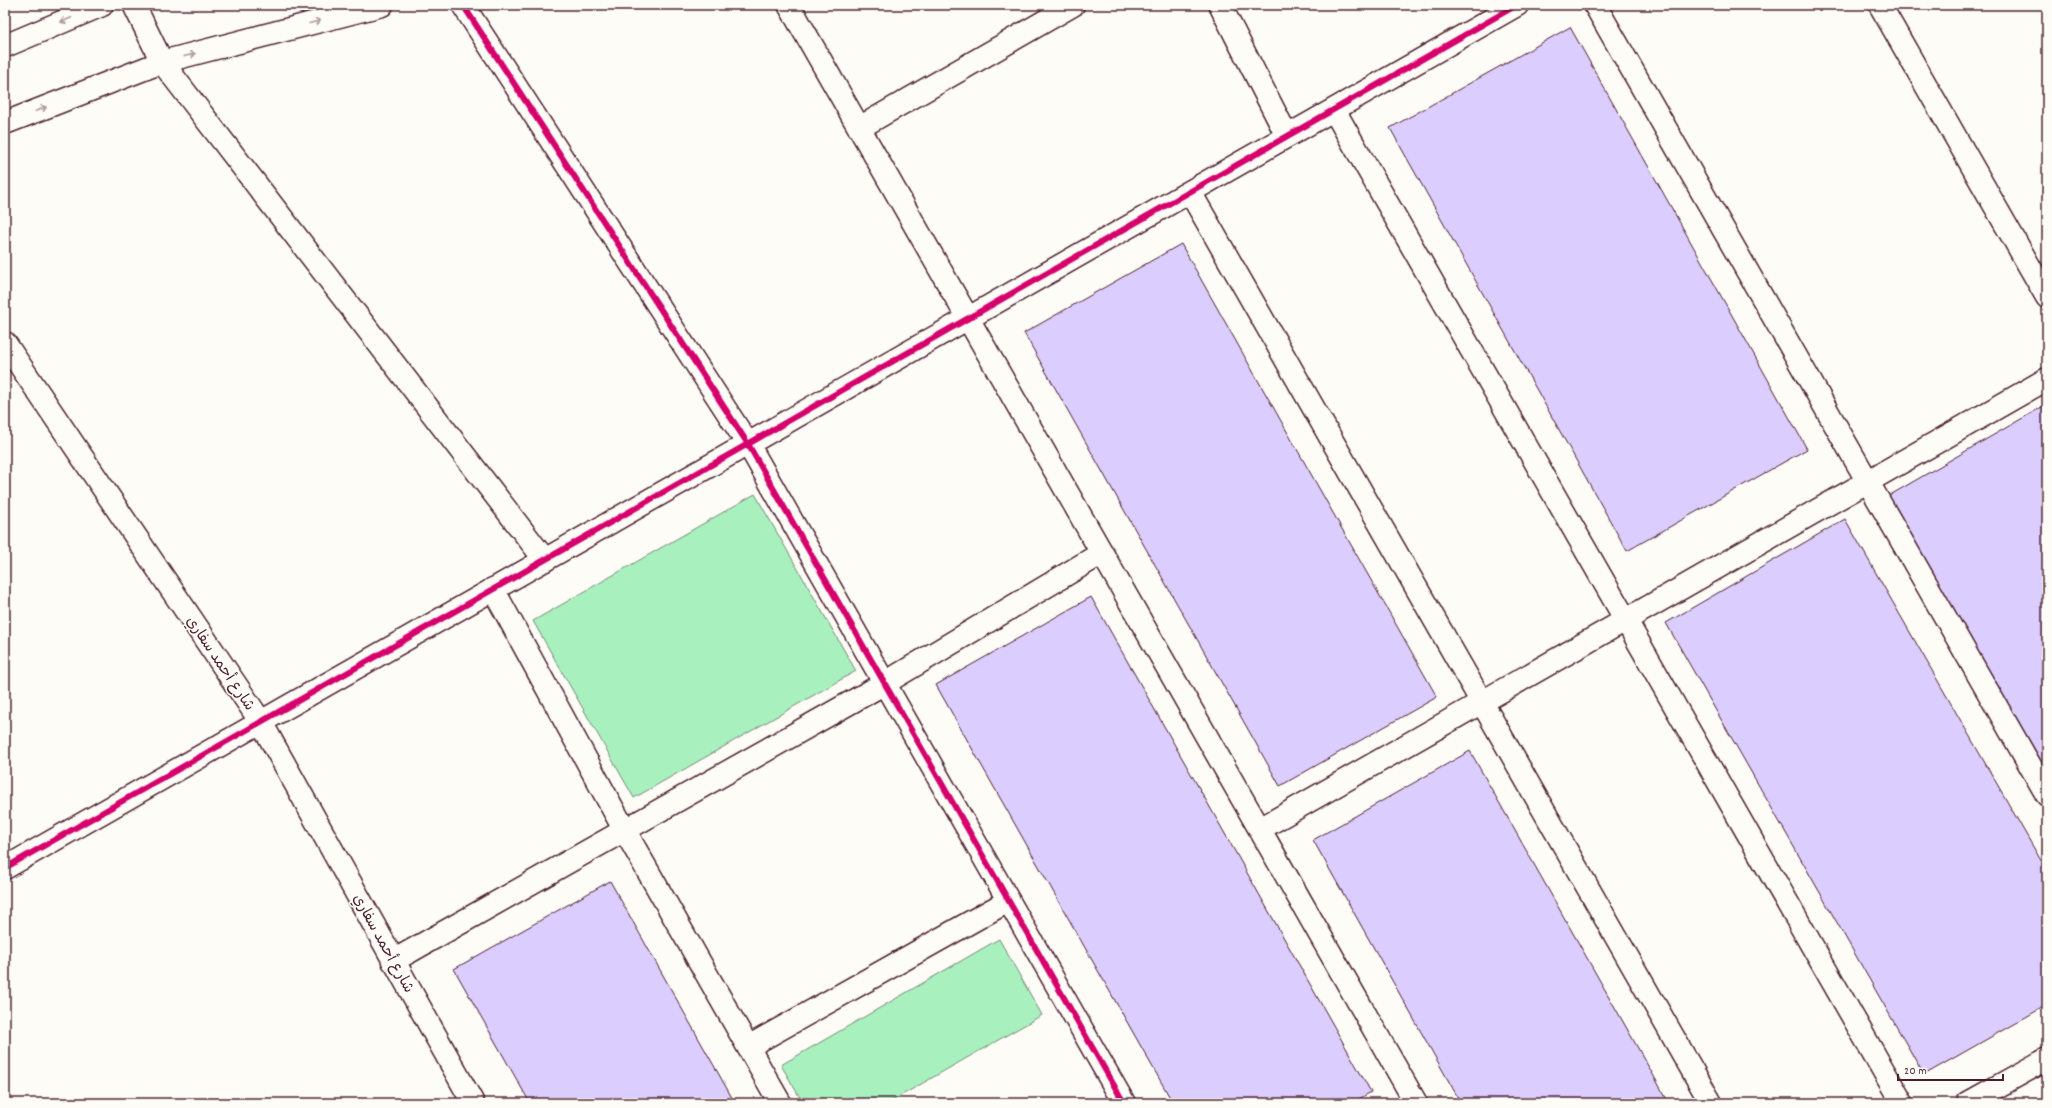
<svg xmlns="http://www.w3.org/2000/svg" width="2052" height="1108" viewBox="0 0 2052 1108" font-family="Dekko,'Playpen Sans Arabic',sans-serif">
<rect width="100%" height="100%" fill="#fdfcf7"/>
<filter id="ink" filterUnits="userSpaceOnUse"><feTurbulence type="fractalNoise" baseFrequency=".025" numOctaves="2"/><feDisplacementMap in="SourceGraphic" scale="8" xChannelSelector="R" yChannelSelector="G"/><feConvolveMatrix kernelMatrix="1 2 1 2 8 2 1 2 1" color-interpolation-filters="sRGB"/></filter>
<g filter="url(#ink)">
<!-- green -->
<path fill="#a8f1bf" stroke="#798875" d="M755 494 856 671 634 798 533 621Z
M999 939 1042 1015 888 1103H803L781 1065Z"/>
<!-- building -->
<path fill="#dccdff" stroke="#4a1f2b" d="M1570 27 1807 449 1627 551 1390 128Z
M1181 244 1437 697 1280 786 1024 333Z
M2047 404V780L1885 498Z
M1845 519 2047 871V1005L1924 1075 1666 623Z
M1091 597 1371 1092 1352 1103H1173L936 685Z
M1470 751 1669 1103H1461L1313 840Z
M610 881 735 1103H530L454 969Z"/>
<g fill="none" stroke-linecap="round" stroke-linejoin="round">
<defs>
<path id="street" d="M134 5 162 62 545 560
M463 5 748 444 1124 1103
M789 5 1416 1103
M1220 5 1287 136
M1595 5 2047 795
M1880 5 2047 297
M1334 110 1902 1103
M859 128 1073 5
M1190 192 1711 1103
M493 589 625 831 780 1103
M1260 829 2047 379
M393 961 885 683 1102 553
M748 1047 1008 901
M1968 1103 2047 1059"/>
<path id="secondary" d="M5 46 102 5
M5 123 162 62 382 5
M5 343 261 722 473 1103
M5 868 1517 5"/>
</defs>
<!-- street casing -->
<use href="#street" stroke="#4a1f2b" stroke-width="25"/>
<!-- secondary casing -->
<use href="#secondary" stroke="#4a1f2b" stroke-width="25"/>
<!-- street -->
<use href="#street" stroke="#fdfcf7" stroke-width="22"/>
<!-- secondary -->
<use href="#secondary" stroke="#fdfcf7" stroke-width="22"/>
<defs>
<path id="cycleway" d="M463 5 748 444 1124 1103
M5 868 1517 5"/>
</defs>
<!-- cycleway casing -->
<use href="#cycleway" stroke="#fdfcf7" stroke-width="8"/>
<!-- cycleway -->
<use href="#cycleway" stroke="#d6006c" stroke-width="6"/>
</g>
<!-- one-way arrows -->
<defs><path id="oneway-shaft" d="M-6 0H5M1.5-3L5.5 0L1.5 3" fill="none" stroke-width="1.6" stroke-linecap="round" stroke-linejoin="round"/></defs>
<g stroke="#ac999b">
<use href="#oneway-shaft" transform="translate(66 20) rotate(157)"/>
<use href="#oneway-shaft" transform="translate(315 22) rotate(-15)"/>
<use href="#oneway-shaft" transform="translate(190 55) rotate(-14)"/>
<use href="#oneway-shaft" transform="translate(41 109) rotate(-21)"/>
</g>
</g>
<g text-anchor="middle" stroke-width="3" stroke-linejoin="round" paint-order="stroke">
<!-- street labels -->
<g font-size="15" fill="#4a1f2b" stroke="#fdfcf7">
<text transform="translate(221 663) rotate(56)" y="5">شارع أحمد سفاري</text>
<text transform="translate(384 943) rotate(61)" y="5">شارع أحمد سفاري</text>
</g>
</g>
<!-- margin -->
<rect width="2052" height="1108" fill="none" stroke="#fdfcf7" stroke-width="20"/>
<rect x="10" y="10" width="2032" height="1088" fill="none" stroke="#4a1f2b" stroke-width="1.5" filter="url(#ink)"/>
<!-- scale -->
<path d="M1898 1074v6h105v-6" fill="none" stroke="#4a1f2b" stroke-width="2"/>
<text x="1904" y="1074" font-size="12" fill="#4a1f2b" stroke="#fdfcf7" stroke-width="3" paint-order="stroke">20 m</text>
</svg>
